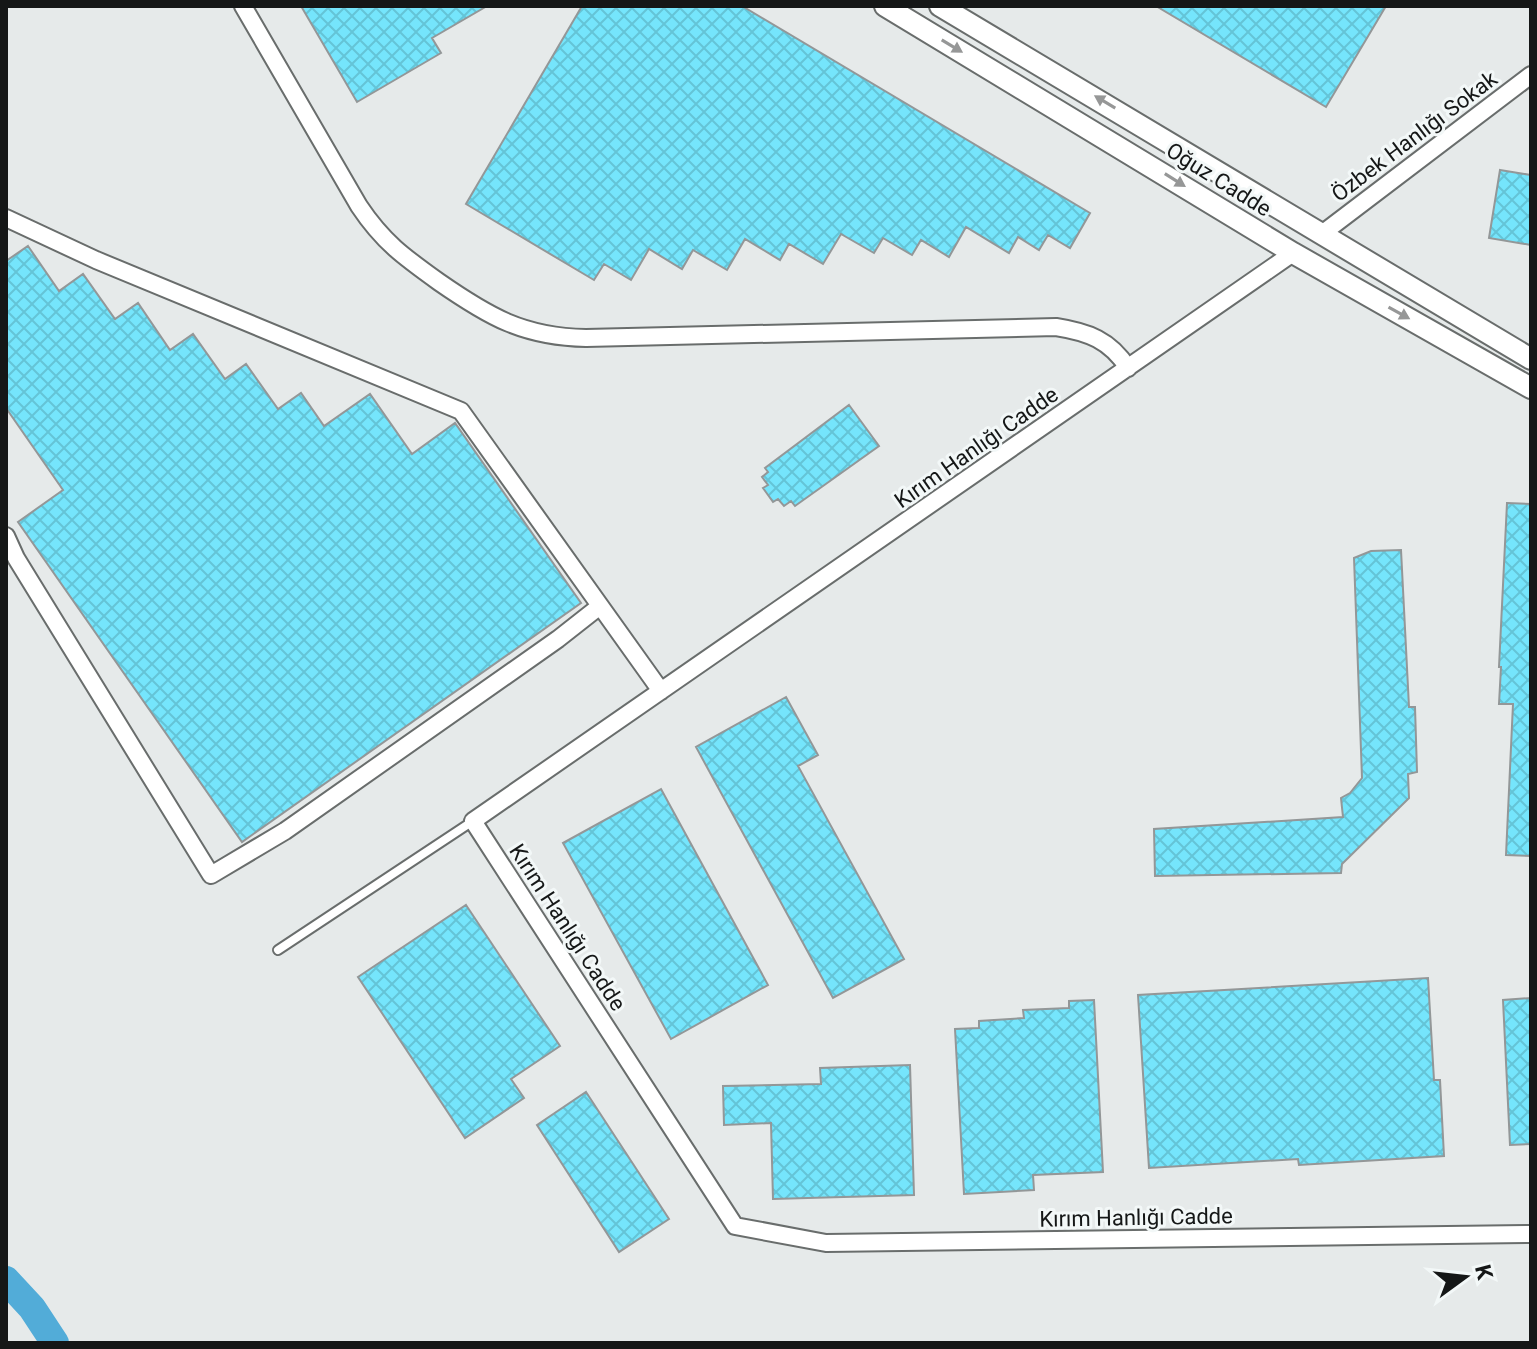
<svg xmlns="http://www.w3.org/2000/svg" width="1537" height="1349" viewBox="0 0 1537 1349" font-family="Roboto,sans-serif">
<defs>
<pattern id="building-cross-hatch" width="8" height="8" patternUnits="userSpaceOnUse" patternTransform="scale(2)"><rect width="8" height="8" fill="#75e5fc"/><path d="M0 0l8 8M0 8l8-8" fill="none" stroke="#64c4d7"/></pattern>
</defs>
<rect width="100%" height="100%" fill="#e6eaea"/>
<g fill="none" stroke-linecap="round" stroke-linejoin="round">
<!-- river -->
<path stroke="#52acd8" stroke-width="28" d="M6 1280 32 1308 55 1343"/>
</g>
<!-- building -->
<path fill="url(#building-cross-hatch)" stroke="#939798" stroke-width="2" d="M301 6H487L432 38 441 53 357 102Z
M582 6H742L1090 213 1070 248 1048 235 1039 250 1018 237 1009 253 966 227 949 257 921 240 912 255 883 238 874 253 841 234 823 264 789 244 780 260 745 239 727 270 693 250 682 269 649 249 631 280 604 264 594 280 466 204Z
M1156 6H1386L1326 107Z
M1500 170 1531 175V245L1489 238Z
M28 246 59 291 83 274 115 319 138 303 170 350 193 334 225 379 246 364 278 409 301 393 324 426 370 394 412 454 455 423 581 603 242 842 18 522 63 490 6 408V261Z
M849 405 879 446 795 506 791 501 784 506 778 499 773 502 763 488 768 485 762 477 768 472 765 468Z
M1507 503 1531 504V856L1506 855 1513 704H1499L1501 667H1499Z
M1401 550 1409 707H1415L1417 772 1408 774 1409 798 1342 864 1341 873 1155 876 1154 829 1343 817 1341 798 1350 793 1362 778 1354 558 1371 551Z
M786 697 818 755 798 766 904 959 833 998 696 747Z
M661 789 768 985 671 1039 563 843Z
M466 905 560 1046 511 1079 524 1098 465 1138 358 977Z
M1428 978 1434 1080H1440L1444 1156 1299 1165 1298 1159 1149 1168 1138 995Z
M1531 998V1144L1510 1145 1503 1000Z
M1094 1000 1103 1172 1033 1175 1034 1190 964 1194 955 1029 979 1028V1021L1024 1018 1023 1010 1069 1008V1001Z
M910 1065 914 1195 773 1199 771 1123 724 1125 723 1086 821 1084 820 1068Z
M586 1092 669 1219 619 1252 537 1125Z"/>
<g fill="none" stroke-linecap="round" stroke-linejoin="round">
<defs>
<path id="service" d="M278 950 473 821"/>
<path id="minor" d="M243 6 359 206C383 242 404 257 439 282 488 316 523 337 586 338L1056 327C1088 332 1110 340 1128 368
M6 218 96 260 461 411 661 691
M1323 233 1531 75
M1293 253 473 821 735 1226 826 1243 1531 1234
M6 536 16 558 211 875 285 831 558 639 600 606"/>
<path id="tertiary" d="M885 6 1293 253 1531 388
M940 6 1531 359"/>
</defs>
<!-- service casing -->
<use href="#service" stroke="#696d6c" stroke-width="12"/>
<!-- minor casing -->
<use href="#minor" stroke="#696d6c" stroke-width="20"/>
<!-- tertiary casing -->
<use href="#tertiary" stroke="#696d6c" stroke-width="24"/>
<!-- service -->
<use href="#service" stroke="#fff" stroke-width="8"/>
<!-- minor -->
<use href="#minor" stroke="#fff" stroke-width="16"/>
<!-- tertiary -->
<use href="#tertiary" stroke="#fff" stroke-width="20"/>
</g>
<!-- one-way arrows -->
<defs><path id="oneway-solid" d="M-6-.8H1V-3.2L6.5 0L1 3.2V.8H-6Z" transform="scale(2)"/></defs>
<g fill="#969797">
<use href="#oneway-solid" transform="translate(952 46) rotate(31)"/>
<use href="#oneway-solid" transform="translate(1105 102) rotate(-149)"/>
<use href="#oneway-solid" transform="translate(1175 180) rotate(32)"/>
<use href="#oneway-solid" transform="translate(1399 313) rotate(29)"/>
</g>
<g text-anchor="middle" stroke-width="6" stroke-linejoin="round" paint-order="stroke">
<!-- street labels -->
<g font-size="22" fill="#151717" stroke="#f3f8f8">
<text transform="translate(1414 136) rotate(-37)" y="8">Özbek Hanlığı Sokak</text>
<text transform="translate(1219 179) rotate(32)" y="8">Oğuz Cadde</text>
<text transform="translate(976 447) rotate(-35)" y="8">Kırım Hanlığı Cadde</text>
<text transform="translate(568 927) rotate(57)" y="8">Kırım Hanlığı Cadde</text>
<text transform="translate(1136 1217) rotate(-1)" y="8">Kırım Hanlığı Cadde</text>
</g>
</g>
<!-- border -->
<rect width="1537" height="1349" fill="none" stroke="#151717" stroke-width="16"/>
<!-- north arrow -->
<g transform="translate(1465 1277) rotate(75)" stroke="#f3f8f8" stroke-width="6" paint-order="stroke">
<path d="M0-6L14 30L0 20L-14 30Z" fill="#151717"/>
<text y="-12" font-size="22" font-weight="bold" text-anchor="middle" fill="#151717">K</text>
</g>
</svg>
